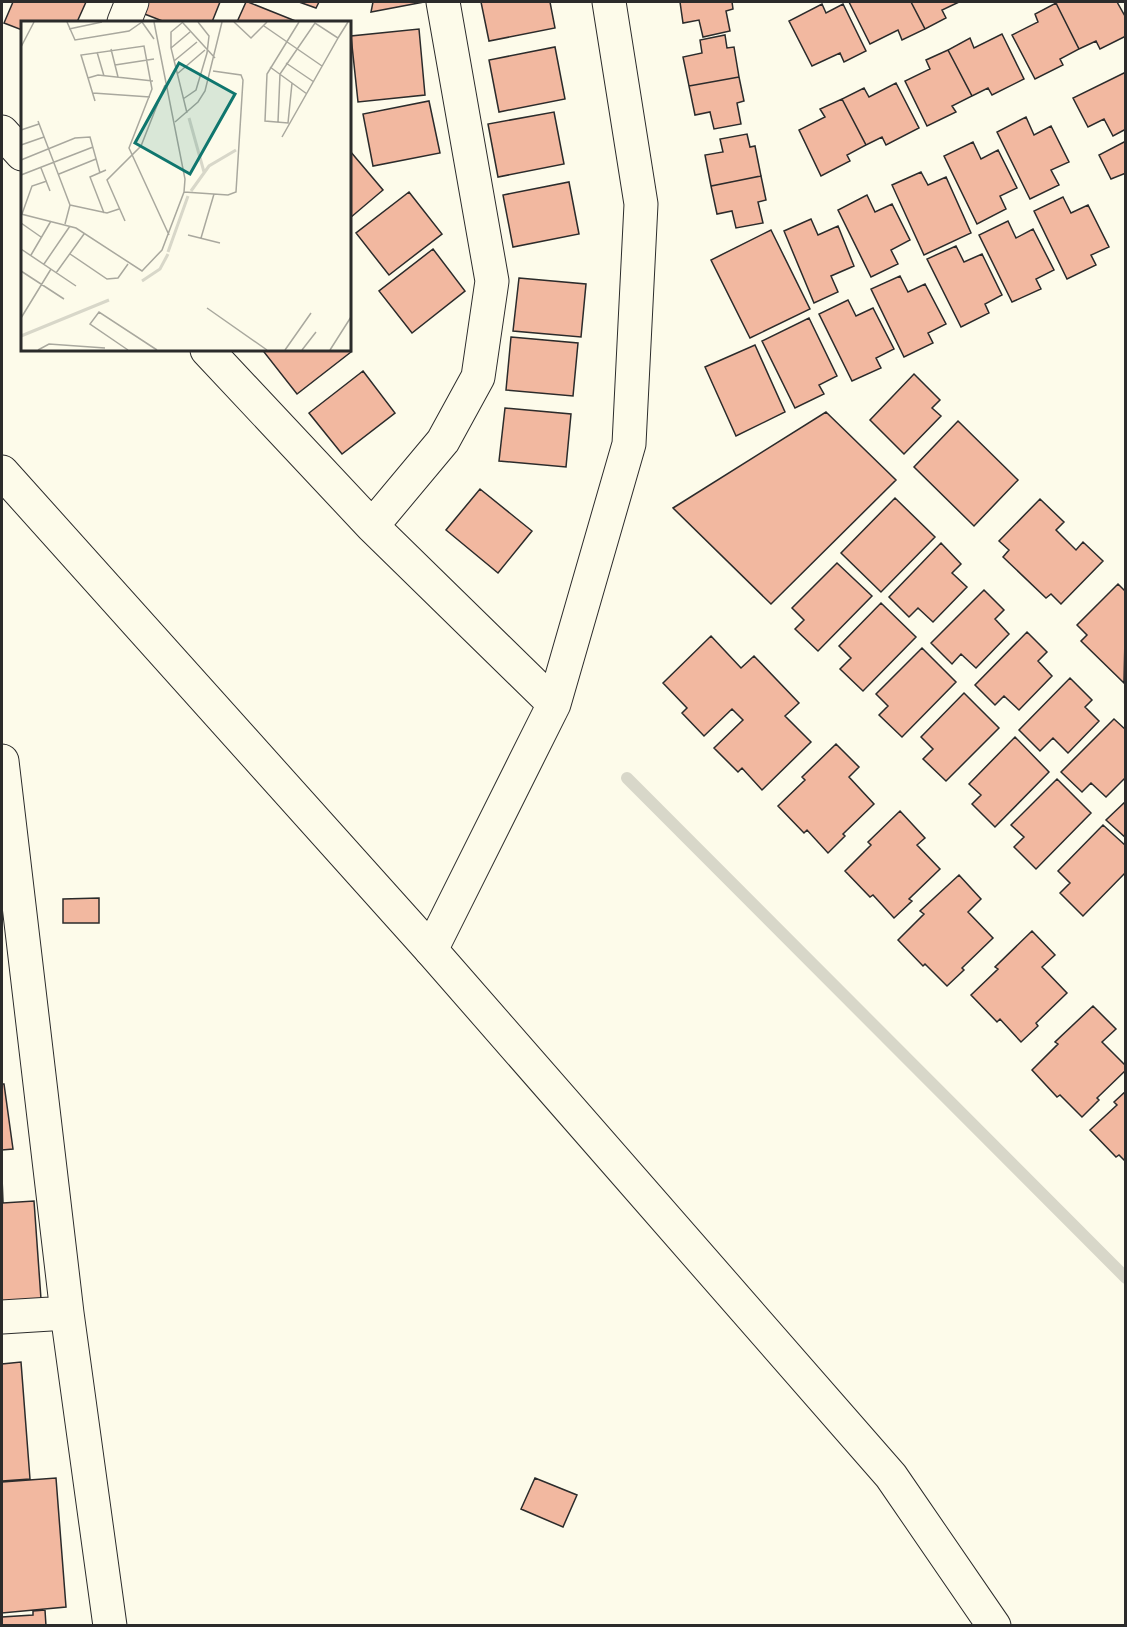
<svg xmlns="http://www.w3.org/2000/svg" width="1127" height="1627" viewBox="0 0 1127 1627" font-family="'PT Sans',sans-serif">
<rect width="100%" height="100%" fill="#fdfbea"/>
<g fill="none" stroke-linecap="round" stroke-linejoin="round">
<!-- stream -->
<path stroke="#d8d7c9" stroke-width="12" d="M627 778 1126 1278"/>
</g>
<!-- building -->
<path fill="#f2b8a0" stroke="#2b2b2b" stroke-width="1.5" d="M13 2H86L77 22H22V30L4 23Z
M147 2H220L212 22H165L142 13Z
M246 2H248L298 22H237Z
M299 2H319L316 8Z
M373 2H424L371 12Z
M481 2H550L555 28 489 41Z
M680 2H732L733 9 726 11 730 31 703 37 699 20 683 23Z
M849 2H911L925 29 902 40 898 30 870 44Z
M911 2H959L942 10 946 18 925 29Z
M1058 2H1117L1126 18V36L1100 49 1096 41 1079 49 1056 3Z
M1056 3 1079 49 1060 59 1063 65 1035 79 1012 35 1038 22 1035 14Z
M822 4 826 13 843 4 866 51 844 62 840 53 812 66 789 21Z
M419 29 425 95 358 102 351 36Z
M1002 34 1024 79 992 95 988 88 972 96 948 50 970 38 974 48Z
M725 35 727 48 734 47 739 77 689 86 683 57 702 53 700 40Z
M555 47 565 99 499 112 489 60Z
M948 50 972 96 952 106 956 112 927 126 905 81 930 69 926 60Z
M1126 72V129L1113 136 1104 119 1088 127 1073 98Z
M739 77 744 101 737 103 741 124 714 129 710 112 695 115 689 86Z
M896 83 919 128 886 145 882 137 866 145 842 99 864 88 869 97Z
M842 99 866 145 847 155 850 161 821 176 799 130 825 117 820 109Z
M429 101 440 153 373 166 363 114Z
M554 112 564 164 498 177 488 124Z
M1026 117 1034 135 1051 126 1069 162 1051 170 1059 185 1030 199 997 132Z
M747 134 750 147 755 146 761 176 711 186 705 155 723 152 720 139Z
M1126 141V173L1111 179 1099 155Z
M973 142 981 159 998 150 1017 188 1000 196 1006 209 977 224 944 156Z
M350 151 383 190 350 218Z
M921 172 928 185 946 177 971 233 924 255 892 185Z
M761 176 766 200 758 202 763 223 736 228 732 211 717 214 711 186Z
M569 182 579 234 513 247 503 195Z
M409 192 442 234 389 275 356 233Z
M867 195 875 212 892 204 910 240 891 250 898 264 871 277 838 210Z
M1063 197 1071 213 1088 205 1109 247 1091 255 1096 265 1067 279 1034 211Z
M811 219 818 235 838 226 854 266 831 276 838 292 814 303 784 231Z
M1008 221 1016 238 1033 229 1054 270 1036 279 1041 289 1012 302 979 235Z
M771 230 810 309 750 338 711 260Z
M956 246 964 262 982 254 1002 295 985 304 989 313 961 327 927 259Z
M433 249 465 291 412 333 379 291Z
M900 276 908 292 925 284 946 324 928 333 933 343 904 357 871 289Z
M519 278 586 284 581 337 513 331Z
M848 300 856 316 873 308 894 349 876 358 881 368 852 381 819 314Z
M809 318 837 376 819 385 824 394 795 408 762 341Z
M511 337 578 343 573 396 506 390Z
M755 345 785 412 736 436 705 367Z
M267 350H349L351 352 297 394 264 352Z
M363 371 395 413 342 454 309 413Z
M914 374 940 400 932 408 941 416 904 454 870 420Z
M505 408 571 414 566 467 499 461Z
M826 412 896 480 771 604 673 508Z
M958 421 1018 480 974 526 914 467Z
M480 489 532 531 498 573 446 530Z
M895 498 935 537 881 592 841 553Z
M1040 499 1064 522 1056 530 1076 550 1083 542 1103 561 1061 604 1051 594 1046 598 1003 557 1009 550 999 541Z
M941 543 961 564 952 573 967 587 933 622 918 608 909 617 889 597Z
M837 563 872 596 818 651 795 629 804 620 792 608Z
M1118 584 1126 592 1124 683 1081 641 1087 635 1077 625Z
M984 590 1004 610 995 619 1009 634 976 668 961 654 952 664 931 643Z
M881 603 916 637 863 691 840 669 851 658 839 646Z
M1027 632 1047 652 1038 661 1052 676 1019 710 1004 696 995 705 975 685Z
M711 636 741 668 754 656 799 703 785 716 811 742 762 790 742 768 738 772 714 748 743 720 732 709 704 736 682 713 687 708 663 683Z
M922 648 956 682 902 737 879 715 888 706 876 694Z
M1070 678 1092 700 1085 707 1099 721 1068 753 1053 738 1040 751 1019 730Z
M964 693 999 728 946 781 923 759 933 749 921 737Z
M1114 719 1126 730V777L1106 797 1091 783 1082 792 1061 772Z
M1015 737 1049 772 995 827 972 804 981 795 969 784Z
M836 744 859 767 849 777 874 804 843 834 845 836 828 853 807 830 804 833 778 806 805 780 802 777Z
M1057 779 1091 813 1036 869 1014 847 1024 837 1011 825Z
M1126 801V838L1106 820Z
M900 811 925 838 917 845 940 869 909 899 912 901 894 918 873 895 870 897 845 871 871 845 868 842Z
M1103 825 1126 846V872L1083 916 1060 893 1070 883 1058 871Z
M959 875 981 899 968 912 993 938 962 968 964 970 947 986 925 964 923 966 898 940 924 914 920 911Z
M99 898V923H63V899Z
M1032 931 1055 955 1042 967 1067 993 1036 1023 1038 1026 1021 1042 1000 1019 997 1022 971 995 998 969 995 967Z
M1093 1006 1116 1029 1102 1042 1126 1066V1070L1097 1098 1099 1100 1082 1117 1060 1095 1057 1097 1032 1070 1058 1044 1055 1042Z
M2 1084H4L13 1149 2 1150Z
M1126 1091V1162L1119 1155 1116 1157 1090 1130 1117 1105 1114 1102Z
M2 1177 3 1203 34 1201 41 1299 2 1302Z
M21 1362 30 1479 2 1481V1364Z
M56 1478 66 1607 2 1613V1482Z
M535 1478 577 1495 563 1527 521 1509Z
M45 1610 46 1626H2V1617L33 1615V1611Z"/>
<g fill="none" stroke-linecap="round" stroke-linejoin="round">
<defs>
<path id="minor" d="M124 22 132 2
M2 132 22 154
M207 350 372 526 554 704
M372 526 443 441 478 377 492 281 443 2
M2 761 67 1313 110 1626
M431 950 554 704 629 444 641 204 609 2
M2 1317 67 1313"/>
<path id="tertiary" d="M2 472 431 950 891 1476 994 1626"/>
</defs>
<!-- minor casing -->
<use href="#minor" stroke="#2b2b2b" stroke-width="35"/>
<!-- tertiary casing -->
<use href="#tertiary" stroke="#2b2b2b" stroke-width="35"/>
<!-- minor -->
<use href="#minor" stroke="#fdfbea" stroke-width="33"/>
<!-- tertiary -->
<use href="#tertiary" stroke="#fdfbea" stroke-width="33"/>
</g>
<!-- overview -->
<g transform="translate(21 21)">
<rect width="330" height="330" fill="#fdfbea"/>
<path fill="none" stroke="#d8d7c9" stroke-width="3" d="M168 97 183 151M170 170 188 145 215 129M147 231 167 175M121 260 139 248 147 233M0 315 88 279"/>
<path fill="none" stroke="#a9a89e" stroke-width="1.5" d="M46 1 54 19 108 10 121 1M121 1 133 18M162 1 150 11V27L166 92M213 1 230 17 246 1M162 2 194 37M243 5 301 45M48 8 81 1M317 17 327 1M0 26 13 1M150 27 169 11M90 28 97 56M76 31 83 55M153 40 176 21M265 42 293 61M94 44 133 38M249 46 286 73M156 53 184 29M67 57 77 54 132 60M271 62 267 102 244 100 246 53 278 1M72 72 129 76M162 78 175 69 186 32 188 15 177 1M74 80 60 34 123 25 131 68 108 127 148 214M17 100 49 184 44 203M154 101 177 81 184 70 201 1M257 101 259 53 294 2 317 17 261 116M0 109 18 103M0 124 23 116M0 139 54 117 69 116 79 152M20 147 29 170M38 153 75 138M0 154 72 126M163 171 207 174 215 171 222 59 220 54 192 50M49 184 86 192 98 188M83 192 69 156 85 149M0 193 55 207 121 250 141 229 163 171 164 158 133 1M1 193 11 165 26 160M104 200 86 159 120 125 144 64M0 202 20 216M167 214 199 222M180 217 193 173M0 228 55 265M49 233 86 258 97 257 107 243M10 234 30 200M23 243 49 205M0 250 43 278M35 252 63 213M186 287 246 329M0 297 30 248M17 329 28 323 84 327M107 329 69 303 78 291 136 329M264 329 290 292M281 329 295 311M309 329 330 296"/>
<path fill="#0f766e" fill-opacity="0.15" stroke="#0f766e" stroke-width="3" d="M158 42 214 73 169 153 114 122Z"/>
<rect width="330" height="330" fill="none" stroke="#2b2b2b" stroke-width="3"/>
</g>
<!-- border -->
<rect width="1127" height="1627" fill="none" stroke="#2b2b2b" stroke-width="6"/>
</svg>
